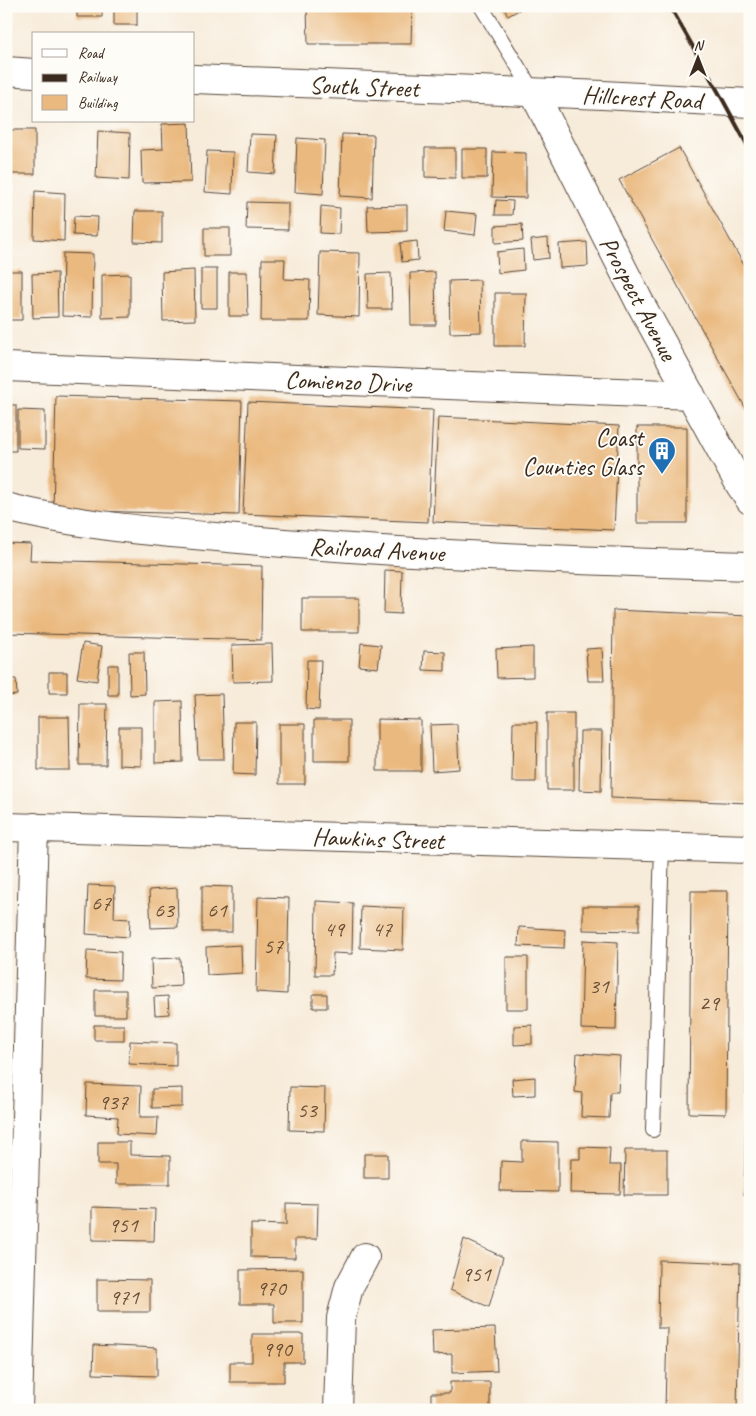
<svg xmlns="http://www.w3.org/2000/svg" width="756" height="1416" viewBox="0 0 756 1416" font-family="Caveat,sans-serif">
<rect width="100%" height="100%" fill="#fdfcf7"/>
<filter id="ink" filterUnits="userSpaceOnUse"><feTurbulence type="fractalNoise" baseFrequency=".02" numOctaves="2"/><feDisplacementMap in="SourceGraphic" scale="10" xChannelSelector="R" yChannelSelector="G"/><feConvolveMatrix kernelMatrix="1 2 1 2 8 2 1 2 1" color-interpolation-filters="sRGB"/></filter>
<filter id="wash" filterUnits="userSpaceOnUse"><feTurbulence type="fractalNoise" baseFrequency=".0096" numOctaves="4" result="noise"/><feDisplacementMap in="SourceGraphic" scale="20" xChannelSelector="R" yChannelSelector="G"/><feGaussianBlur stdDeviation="1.12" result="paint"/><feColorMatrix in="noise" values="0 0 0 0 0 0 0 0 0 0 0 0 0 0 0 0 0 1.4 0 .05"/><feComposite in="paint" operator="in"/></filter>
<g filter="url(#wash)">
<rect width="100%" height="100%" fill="#f7ebd9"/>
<g id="blocks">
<!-- building -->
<path fill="#eab97f" d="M77 6H102V17H77Z
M114 6H137V25H114Z
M307 6H412L411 44H308Z
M503 6H526L508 16Z
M189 123 191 182 142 183 141 150 163 149 162 124Z
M6 130H35V174H6Z
M98 131 130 133 129 180 96 178Z
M250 134 277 135 275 174 248 172Z
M342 134 374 135 372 198 340 196Z
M297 138 325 140 323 194 295 192Z
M425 148H455V178L425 177Z
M679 148 750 276V416L619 180Z
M462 149H487V178H462Z
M207 151 233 152 232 194 205 192Z
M493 152 526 153V198L492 197Z
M35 191 65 193 64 241 34 239Z
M496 200 513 201 512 215H495Z
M247 202 288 203V230L246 229Z
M407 205V231L368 232 367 206Z
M321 206 340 208 339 234 320 233Z
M135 211H162V243L134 242Z
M446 211 477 214 475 235 444 231Z
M74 216 98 217 97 236 73 235Z
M522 224 523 241 495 243V226Z
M204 228H230V256H204Z
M548 238 549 258 533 260 531 240Z
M417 241 418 260 402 262 400 243Z
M587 242 588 266 560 268 559 244Z
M523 249 524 270 498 273 497 252Z
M320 252 360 253 359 317 318 315Z
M63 253 93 254 92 317 62 316Z
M262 259H285L284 279 310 280 309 321H261Z
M201 269H217V308H201Z
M194 270 195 320 163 321 162 272Z
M6 271H22V320H6Z
M229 272H247L248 316H229Z
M435 272 436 325H411L410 273Z
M57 273 58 317 33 318 32 274Z
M391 273 392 309H368L367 274Z
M130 274V317L102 318V275Z
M480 280 481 332 450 333 449 281Z
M495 293H526L525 346H495Z
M56 396 242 401 239 515 53 510Z
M248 402 433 410 428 522 243 514Z
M6 405H16V451H6Z
M18 410 45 411V449L18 448Z
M438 417 619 426 614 530 433 522Z
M637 427H687V523H637Z
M6 543 31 544 30 560 262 566 261 640 6 633Z
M385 570 402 571 401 614 384 613Z
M302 598H359V632H302Z
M613 610 750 616V803L611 798Z
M83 643 102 646 97 681 77 678Z
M361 643 381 645 378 668 359 666Z
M272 644 273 681 233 682 232 645Z
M533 647V677L497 678 496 649Z
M602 648 604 681H588L586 649Z
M424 651 445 652V671L423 670Z
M129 652H144L145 694 130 695Z
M307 660H321L319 710 306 709Z
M108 665H118V695H108Z
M49 672H67V693H49Z
M6 679H16L17 695 6 696Z
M222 694 224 759H198L195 695Z
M182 701 183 762 155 763V702Z
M80 704H107L106 765H79Z
M547 713H574V790H547Z
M38 717H69L70 770H38Z
M377 719 421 720V771H377Z
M314 720H349V761H314Z
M234 722H256L255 775 233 774Z
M513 722H537L536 782H512Z
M279 724H305V784H279Z
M457 724 459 769 432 771 430 725Z
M119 727H141V766L119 765Z
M580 731H602L601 791 579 790Z
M88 885 115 886 114 918 130 919 129 937 86 934Z
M202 886 232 887V932H202Z
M177 888 178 927 151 928 149 890Z
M691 891H728L726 1114 689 1113Z
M258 897 289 898 287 994 256 992Z
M316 901 353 903 352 954 333 953 332 975H315Z
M361 906 404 908 403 950 360 948Z
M583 906H639V931L583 930Z
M519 927 565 930 564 948 518 946Z
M583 940 618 942 616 1030 581 1029Z
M241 945 242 973 207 975 206 947Z
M87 950 121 952 120 980 86 979Z
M506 957H528V1009H506Z
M180 958 181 986 152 988 151 959Z
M748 971H750V1195H744Z
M95 990H126V1016H95Z
M313 994H327V1008H313Z
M168 996 169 1014 155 1015 154 997Z
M94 1025H124V1040H94Z
M532 1025V1044L514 1045V1026Z
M130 1041 176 1043V1066L129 1064Z
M577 1053 620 1056 618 1092H610L609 1118 581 1117 582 1093 575 1092Z
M535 1077V1095L513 1096 512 1079Z
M87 1084 141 1086 140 1117H158L157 1136 117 1134 118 1117 86 1115Z
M290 1087 325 1088 324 1131 289 1130Z
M182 1088V1107L152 1108V1089Z
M522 1141 558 1142V1192L500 1191 501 1161 522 1162Z
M98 1142H130V1155L170 1156V1184H116V1164H98Z
M580 1147 610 1148 609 1165H621L620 1194 570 1193 571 1159H580Z
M625 1150H667V1195H624Z
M364 1154H388V1178H364Z
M286 1203 318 1204 317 1239H295V1258L251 1257V1224L286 1225Z
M92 1207 155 1209 154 1241 92 1240Z
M464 1239 503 1257 489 1307 450 1290Z
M659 1260 740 1263 737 1410H665L667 1328H658Z
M303 1269V1323H274V1304H240V1270Z
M97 1279 150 1280V1312H97Z
M495 1328 497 1371 452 1373V1354L433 1355 432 1330Z
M252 1334H303V1362H284V1382H230V1362H252Z
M94 1345 157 1348V1376L93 1374Z
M450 1382H490V1410H431V1393H450Z"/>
</g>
</g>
<g filter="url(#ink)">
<use href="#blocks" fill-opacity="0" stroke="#57473a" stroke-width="1"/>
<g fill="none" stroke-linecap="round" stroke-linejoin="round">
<defs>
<path id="service" d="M481 6 534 93
M653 1130 662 847"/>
<path id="minor" d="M6 367 691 395
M6 507C88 528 176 533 260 541 423 555 587 561 750 566
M6 827 750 849
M18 1410 34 827
M338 1410 341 1318 349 1287 365 1257"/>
<path id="tertiary" d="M6 71 34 73
M194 79 603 95 750 103
M534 93 639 301 740 485 750 500"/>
</defs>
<!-- service casing -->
<use href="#service" stroke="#57473a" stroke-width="16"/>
<!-- minor casing -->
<use href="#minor" stroke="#57473a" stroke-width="30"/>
<!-- tertiary casing -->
<use href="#tertiary" stroke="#57473a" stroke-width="30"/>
<!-- service -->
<use href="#service" stroke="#fff" stroke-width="14"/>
<!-- minor -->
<use href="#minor" stroke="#fff" stroke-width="28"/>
<!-- tertiary -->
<use href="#tertiary" stroke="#fff" stroke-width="28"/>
<!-- rail -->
<path stroke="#3b2a1e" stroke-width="4" d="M670 6 724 102 750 150"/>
</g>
</g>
<!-- icons -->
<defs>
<symbol id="building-pin" viewBox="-11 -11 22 30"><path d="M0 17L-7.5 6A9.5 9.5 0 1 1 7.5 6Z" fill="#1f6fb2" stroke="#fdfcf7"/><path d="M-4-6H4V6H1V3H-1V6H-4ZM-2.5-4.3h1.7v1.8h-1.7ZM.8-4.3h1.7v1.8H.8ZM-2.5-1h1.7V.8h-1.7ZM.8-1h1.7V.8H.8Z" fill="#fff"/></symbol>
</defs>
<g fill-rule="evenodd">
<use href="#building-pin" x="646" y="435" width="32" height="43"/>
</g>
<g text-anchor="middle" stroke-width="4" stroke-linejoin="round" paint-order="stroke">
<!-- number labels -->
<g font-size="22" fill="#674e36">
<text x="101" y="910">67</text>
<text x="164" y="917">63</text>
<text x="217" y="917">61</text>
<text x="334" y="936">49</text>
<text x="382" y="936">47</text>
<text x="273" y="953">57</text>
<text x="599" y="993">31</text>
<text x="709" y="1010">29</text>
<text x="113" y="1109">937</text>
<text x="307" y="1117">53</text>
<text x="123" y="1232">951</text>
<text x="476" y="1281">951</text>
<text x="271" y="1295">970</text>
<text x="124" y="1304">971</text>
<text x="277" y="1356">990</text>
</g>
<!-- street labels -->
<g font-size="25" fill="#3b2a1e" stroke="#fdfcf7">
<text transform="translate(364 86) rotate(2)" y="9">South Street</text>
<text transform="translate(642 97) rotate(3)" y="9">Hillcrest Road</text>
<text transform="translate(639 298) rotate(62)" y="9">Prospect Avenue</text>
<text transform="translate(348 381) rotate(2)" y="9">Comienzo Drive</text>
<text transform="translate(377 549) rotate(3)" y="9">Railroad Avenue</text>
<text transform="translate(378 838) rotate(2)" y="9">Hawkins Street</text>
</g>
<!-- poi labels -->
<g font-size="25" fill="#3b2a1e" stroke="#fdfcf7" text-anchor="end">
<text x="643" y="446">Coast<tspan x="643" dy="29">Counties Glass</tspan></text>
</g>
</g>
<!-- margin -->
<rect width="756" height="1416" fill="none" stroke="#fdfcf7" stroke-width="25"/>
<!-- legend -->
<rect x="32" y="32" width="162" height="90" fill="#fdfcf7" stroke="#afa8a0"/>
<rect x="42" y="49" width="25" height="8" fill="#ffffff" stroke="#afa8a0"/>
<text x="78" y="58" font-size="15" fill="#3b2a1e">Road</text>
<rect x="42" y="74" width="25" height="8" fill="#3b2a1e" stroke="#afa8a0"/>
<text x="78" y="82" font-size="15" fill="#3b2a1e">Railway</text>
<rect x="42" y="95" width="25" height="15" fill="#eab97f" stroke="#afa8a0"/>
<text x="78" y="108" font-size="15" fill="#3b2a1e">Building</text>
<!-- north arrow -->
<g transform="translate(698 58)" stroke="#fdfcf7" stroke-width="4" paint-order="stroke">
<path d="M0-4L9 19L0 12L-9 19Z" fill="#3b2a1e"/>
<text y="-8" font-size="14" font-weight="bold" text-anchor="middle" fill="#3b2a1e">N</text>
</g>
</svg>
